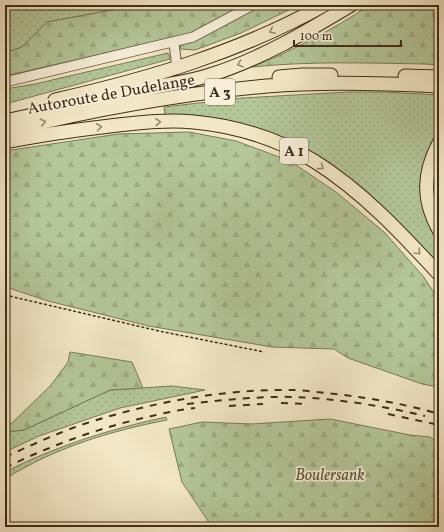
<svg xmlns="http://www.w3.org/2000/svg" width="444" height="532" viewBox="0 0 444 532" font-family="Vollkorn,serif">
<defs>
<pattern id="grass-dots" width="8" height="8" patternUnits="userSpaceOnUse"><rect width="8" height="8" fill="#b4c799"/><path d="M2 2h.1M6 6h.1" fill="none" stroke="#9cab83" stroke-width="1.8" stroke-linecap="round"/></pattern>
<pattern id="forest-firs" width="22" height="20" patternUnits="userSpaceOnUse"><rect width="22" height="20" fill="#b4c799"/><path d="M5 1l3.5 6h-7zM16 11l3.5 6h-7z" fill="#9cab83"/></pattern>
</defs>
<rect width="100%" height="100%" fill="#f2e7c6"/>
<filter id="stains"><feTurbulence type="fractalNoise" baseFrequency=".005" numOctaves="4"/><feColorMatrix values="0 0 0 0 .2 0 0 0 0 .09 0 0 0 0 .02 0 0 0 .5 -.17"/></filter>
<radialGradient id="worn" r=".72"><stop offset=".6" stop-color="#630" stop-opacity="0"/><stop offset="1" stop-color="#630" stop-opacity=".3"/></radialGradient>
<!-- grass -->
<path fill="url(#grass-dots)" stroke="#7a7a58" d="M5 5H121L118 9 47 22 22 47 5 53Z
M168 53 170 59 5 104V89L35 84Z
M348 92H384L439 95V135L433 143 426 158 436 235 439 240V267L294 145 165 115 164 107 242 98Z
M439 158V214C433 197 431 175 439 158Z
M172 386 205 390 120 408 39 436 5 452V432L24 430 110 390Z
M166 417 167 420C110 431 54 448 5 479V472C56 446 110 429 166 417Z"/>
<!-- forest -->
<path fill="url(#forest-firs)" stroke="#7a7a58" d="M121 5H299L241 33 195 50 181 49 176 37 5 76V53L22 47 47 22 118 9Z
M370 5H439V65L425 64C367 63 310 61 252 67 294 50 332 30 370 5Z
M189 132 236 141 290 161 336 192 384 232 423 276 439 300V387L422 384 348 358 334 349 272 347 149 326 48 301 9 288 5 284V151L118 134Z
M70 352 132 362 143 388 110 390 24 430 5 432V421L11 424 51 385 68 362Z
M330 419 410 435 430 437 439 443V527H212L182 482 169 429 202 422 252 424Z"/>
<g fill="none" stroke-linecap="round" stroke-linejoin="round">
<defs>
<path id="minor" d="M174 43 177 68
M5 82 193 37 253 5"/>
<path id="highway" d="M405 76 439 77
M279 77 302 75H331
M124 94C152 86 182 84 210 75 261 59 306 32 351 5
M55 100C148 79 240 52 324 5
M5 121 100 100 133 95
M5 131C91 110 178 94 267 86 324 81 382 83 439 86
M5 142C40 135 75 130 110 126 137 123 166 119 194 122 236 126 278 139 314 161 362 191 401 233 439 274
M439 143C423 173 422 200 439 230"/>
</defs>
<!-- minor casing -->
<use href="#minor" stroke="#6c5c42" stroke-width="11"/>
<!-- highway casing -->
<use href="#highway" stroke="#3f2d16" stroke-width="15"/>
<!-- path -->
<path stroke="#3f2d16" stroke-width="1.5" stroke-dasharray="3 2" stroke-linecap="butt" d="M5 295 159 331 264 352"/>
<!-- minor -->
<use href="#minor" stroke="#f7efda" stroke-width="9"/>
<!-- highway -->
<use href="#highway" stroke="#f2e7c6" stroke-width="13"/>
<!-- rail -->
<path stroke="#3f2d16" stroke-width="2" stroke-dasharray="7 7" stroke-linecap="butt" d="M281 403 309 404
M187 404C223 400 260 396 296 397 337 399 385 406 425 416
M229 406 263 404
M388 414 439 425
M5 457C30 446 55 434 81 425 148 403 221 389 292 390 303 390 315 392 326 393 364 397 402 403 439 414
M5 468C49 446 96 429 143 418 160 414 177 410 195 408"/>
</g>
<!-- one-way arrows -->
<defs><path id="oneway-chevron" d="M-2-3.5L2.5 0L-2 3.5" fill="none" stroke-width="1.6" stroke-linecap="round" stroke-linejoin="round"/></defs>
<g stroke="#988a6e">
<use href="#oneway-chevron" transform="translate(272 31) rotate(155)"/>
<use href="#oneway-chevron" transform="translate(240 64) rotate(161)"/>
<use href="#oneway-chevron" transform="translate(43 122) rotate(-13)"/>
<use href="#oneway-chevron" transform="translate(158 122) rotate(-3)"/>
<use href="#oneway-chevron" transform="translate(99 127) rotate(-7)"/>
<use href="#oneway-chevron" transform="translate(321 167) rotate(36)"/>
<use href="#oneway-chevron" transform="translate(418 252) rotate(46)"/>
</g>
<g text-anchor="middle" stroke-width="3.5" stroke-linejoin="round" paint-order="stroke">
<!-- shield labels -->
<g fill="#f7efda" stroke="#766751" stroke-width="1">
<rect x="205" y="79" width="30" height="26" rx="3"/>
<rect x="280" y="138" width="28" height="26" rx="3"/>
</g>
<g font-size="15" font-weight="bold" fill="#3f2d16">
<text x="220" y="97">A 3</text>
<text x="294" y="156">A 1</text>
</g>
<!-- street labels -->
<g font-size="16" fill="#3f2d16" stroke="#f7efda">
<text transform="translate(111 93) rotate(-10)" y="6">Autoroute de Dudelange</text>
</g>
<!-- park labels -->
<g font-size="16" font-style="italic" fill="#5c5437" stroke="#f7efda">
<text x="330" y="480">Boulersank</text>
</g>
</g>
<!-- margin -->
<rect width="444" height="532" fill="none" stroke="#f2e7c6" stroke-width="20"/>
<rect x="6" y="6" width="432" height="520" fill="none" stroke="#3f2d16" stroke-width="2"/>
<rect x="10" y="10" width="424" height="512" fill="none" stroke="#3f2d16"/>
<!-- scale -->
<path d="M294 40v6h107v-6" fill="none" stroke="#3f2d16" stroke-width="2"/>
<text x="300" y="40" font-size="12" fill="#3f2d16" stroke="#f7efda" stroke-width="3" paint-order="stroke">100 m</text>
<rect width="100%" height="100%" filter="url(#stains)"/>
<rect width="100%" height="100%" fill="url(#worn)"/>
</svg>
